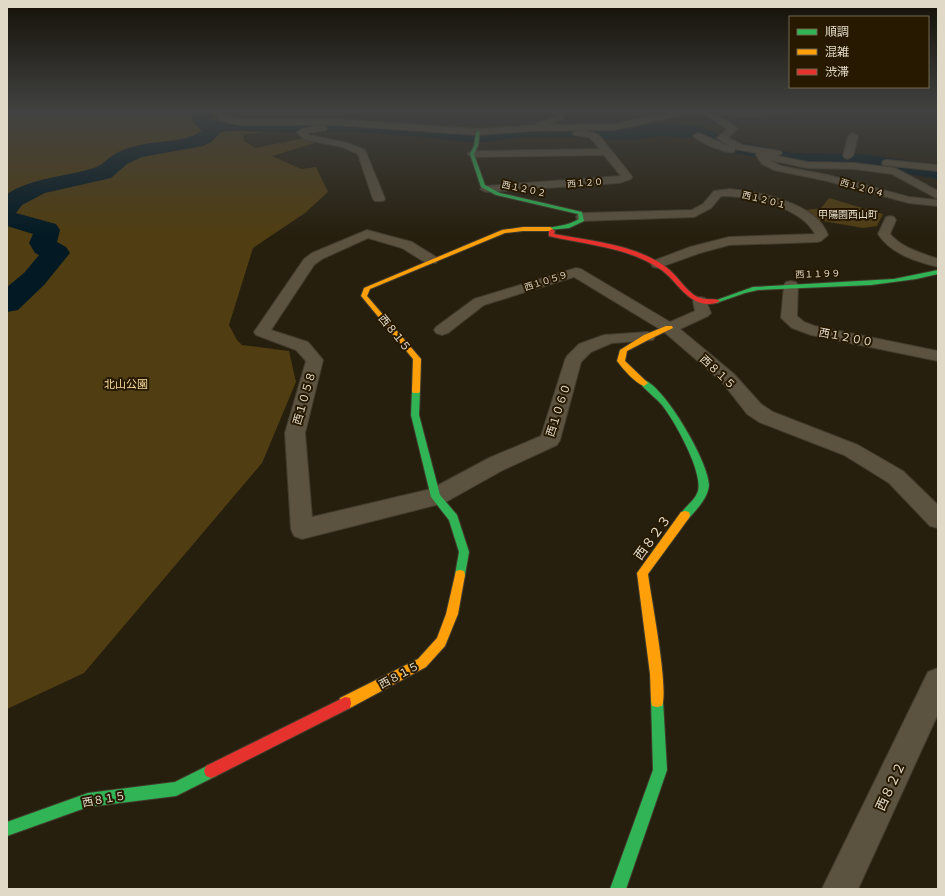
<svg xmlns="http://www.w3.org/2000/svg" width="945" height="896" viewBox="0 0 945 896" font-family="Cabin,'Noto Sans JP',sans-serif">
<rect width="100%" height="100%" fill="#261f0e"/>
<!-- green -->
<path fill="#503d11" d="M7 110H201C212 124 253 127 270 127L265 132 243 135 244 141 255 148 300 139 315 143 272 156 301 169 316 167 328 192 305 213 253 248 229 325 237 340 242 345 289 351 296 382 262 463 84 673 7 709Z
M829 198 883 214 877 226 863 228 817 220 806 210 821 208Z"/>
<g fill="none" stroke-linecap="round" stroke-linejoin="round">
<!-- river -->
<path fill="#031a24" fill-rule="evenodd" d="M192 110H210L211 119 215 121 235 119 303 121 339 119 426 125 466 130H487L519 125H585L617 128H633L657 124 699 126 737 142 758 145 793 153 863 154 938 165V179L863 166 793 165 758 157 726 152 695 138 657 136 633 140H617L585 137H519L487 142H466L426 137 339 131 303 133 235 131 221 132 211 142 203 146 142 157 127 164 111 178 45 193 22 205 16 213 56 224 60 230 57 242 66 247 70 253 44 285 18 310 7 312V287L24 273 39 255 35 253 29 243 33 234 7 226V194C34 177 65 177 94 168 101 166 106 160 112 156 120 150 130 147 140 145 160 140 184 143 202 131L193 122Z"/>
<defs>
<path id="street" d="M210 110H219L226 116 238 119H335L478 129 536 125 537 123 556 117 548 110H558L563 113 564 118 548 125 614 124 681 110H698L694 112 614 130 530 131 478 135 335 125H238L220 120Z
M702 110 753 111 793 110 789 112 753 117 716 114 736 127 737 129 728 138 743 145 780 151 782 153 778 156 807 162 854 163 895 168 938 191V199L892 174 854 169 807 168 770 160 781 166 828 175 909 197 938 200V206L909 203 827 181 774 170 762 164 756 155 757 153 735 149 734 152C726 154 699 142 693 136L698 133 701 134 730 147 717 138 727 129 703 113Z
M323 125 327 128 326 130 308 133 309 135 348 143 365 150 385 199 383 201H375L373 199 358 154 342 147 303 139 297 132 304 128Z
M577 130 588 131 599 135 631 175 632 177 631 179 619 183 486 192 480 189 486 186 621 176 604 155 472 157 467 154 472 151 600 149 589 137 574 135 572 133Z
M853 133 858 136 853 156 848 159 845 158 843 156 848 136Z
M887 160 938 165V171L883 165 882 163 883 161Z
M730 189C760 192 817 203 828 235L821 241 817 242 729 245 700 253 658 268 653 267 651 264 653 261 690 247 729 237 815 234C800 206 750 196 721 196L711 208 694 217 582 221 578 220 576 217 578 214 582 213 692 210 703 204 714 191Z
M890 216 894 217 896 220 890 234C902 248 921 253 938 259V267C915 261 891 254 878 234L886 217Z
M367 230 412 242 436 257 438 260 436 263H426L402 248 368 238 322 259 314 265 271 330 308 342 323 360 305 433 312 517 431 489 489 458 541 436 565 360 567 356 579 344 604 335 647 332 653 334 655 337 653 340 612 343 591 352 581 362 560 440 557 445 503 470 444 503 302 539 294 536 291 529 285 433 306 361 296 350 256 335 254 332 304 259 312 253Z
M576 268 581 269 670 322 695 311 693 301 695 298 700 297 705 298 711 313 708 316 680 329 734 374 761 404 773 412 858 445 903 471 938 505V528L930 526 889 483 844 455 759 422 747 414 722 382 663 331 574 277 484 305 448 333 442 335 436 333 434 330 436 327 474 299Z
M791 281 796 282 798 285 797 316 804 322 815 326 938 351V361L811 335 792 328 781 318 784 285 786 282Z
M938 668V714L858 889H822L928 672Z"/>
<path id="fast" d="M478 131 480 132 478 146 474 154 485 185 500 193 582 212 584 221 569 228 548 230V228C559 226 569 225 579 219L578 214 496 195 481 187 470 154 474 146 476 132Z
M938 270V274L916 279 871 285 758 290 745 293 719 302 717 303 714 301 753 287 894 279Z
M644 380C665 387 709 463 709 485 708 498 697 509 689 518L685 519 681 518 680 515C685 506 695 501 698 491 703 471 674 420 662 405 655 397 646 391 640 383Z
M416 388 420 391 419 415 440 495 457 515 469 552 465 575 464 579 460 580 456 579 455 575 459 552 449 520 431 497 411 415 412 391Z
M657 695 662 696 663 701 667 770 626 889H610L653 770 651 701 652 696Z
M211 764 216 766 218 771 216 776 176 796 88 807 7 836V822L88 793 175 782Z"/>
<path id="slow" d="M523 227H550L553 229 550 231H523L505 233 370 289 367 296 421 359 420 391 419 393H413L412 391 413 359 362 297 361 296 364 288 502 230Z
M666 326H672L673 328 650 339 627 351 625 361 648 383 644 386C634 382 624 370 617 361L620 350 644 335Z
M685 511 689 512 690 515 689 518 648 574C651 598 669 688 662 706L657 707 652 706 651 701 650 674 637 573 681 512Z
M460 570 464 571 465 575 458 614 445 646 426 667 350 708 345 709 340 708 339 703 340 698 418 659 437 638 446 614 455 575 456 571Z"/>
<path id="jam" d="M552 229 555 231 554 234C591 241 634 244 666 267 677 275 683 287 694 295 704 302 715 297 720 301 717 303 713 304 709 304 686 304 677 280 660 269 628 247 587 245 549 236V231Z
M345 697 350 698 351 703 350 708 216 776 211 778 206 776 204 771 206 766Z"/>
</defs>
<!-- street casing -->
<use href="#street" stroke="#423c2d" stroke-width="2"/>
<!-- fast casing -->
<use href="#fast" stroke="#423c2d" stroke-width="2"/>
<!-- slow casing -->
<use href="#slow" stroke="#423c2d" stroke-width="2"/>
<!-- jam casing -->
<use href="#jam" stroke="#423c2d" stroke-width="2"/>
<!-- street -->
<use href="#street" fill="#5b523f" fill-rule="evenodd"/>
<!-- fast -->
<use href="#fast" fill="#30b455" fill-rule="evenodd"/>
<!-- slow -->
<use href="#slow" fill="#ff9f0a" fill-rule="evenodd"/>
<!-- jam -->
<use href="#jam" fill="#e5322d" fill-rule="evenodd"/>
</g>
<!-- sky -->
<linearGradient id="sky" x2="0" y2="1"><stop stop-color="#151108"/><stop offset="0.47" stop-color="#414241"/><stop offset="1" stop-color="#414241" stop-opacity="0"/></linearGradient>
<rect width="945" height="236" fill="url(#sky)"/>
<g text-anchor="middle" stroke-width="4" stroke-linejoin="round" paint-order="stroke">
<!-- far-street labels -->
<g font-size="9" fill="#e1d9c8" stroke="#261900">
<text transform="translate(585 183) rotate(-4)" y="3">西１２０</text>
<text transform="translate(862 188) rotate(16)" y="3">西１２０４</text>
<text transform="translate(524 189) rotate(12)" y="3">西１２０２</text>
<text transform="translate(764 200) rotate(14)" y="3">西１２０１</text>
<text transform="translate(818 274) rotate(-2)" y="3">西１１９９</text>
<text transform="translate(546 281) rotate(-18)" y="3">西１０５９</text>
</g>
<!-- far-neighbourhood labels -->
<g font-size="10" fill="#e1d9c8" stroke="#261900">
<text x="848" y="218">甲陽園西山町</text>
</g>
<!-- street labels -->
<g font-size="11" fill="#e1d9c8" stroke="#261900">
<text transform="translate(395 333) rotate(51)" y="4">西８１５</text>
<text transform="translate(846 337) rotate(11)" y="4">西１２００</text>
<text transform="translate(718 372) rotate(43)" y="4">西８１５</text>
<text transform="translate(304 398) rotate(-74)" y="4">西１０５８</text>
<text transform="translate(558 410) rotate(-72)" y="4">西１０６０</text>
<text transform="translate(399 675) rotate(-28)" y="4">西８１５</text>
<text transform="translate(104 799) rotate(-10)" y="4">西８１５</text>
</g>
<!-- park labels -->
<g font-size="11" fill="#f9dc9d" stroke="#261900">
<text x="126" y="388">北山公園</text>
</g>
<!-- near-street labels -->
<g font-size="13" fill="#e1d9c8" stroke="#261900">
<text transform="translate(652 537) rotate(-54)" y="5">西８２３</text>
<text transform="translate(890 786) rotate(-65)" y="5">西８２２</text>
</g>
</g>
<!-- border -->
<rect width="945" height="896" fill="none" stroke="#e1d9c8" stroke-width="16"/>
<!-- legend -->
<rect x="789" y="16" width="140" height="72" fill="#261900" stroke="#716650"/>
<rect x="797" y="29" width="20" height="6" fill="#30b455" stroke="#716650"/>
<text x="825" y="36" font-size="12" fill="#e1d9c8">順調</text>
<rect x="797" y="49" width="20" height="6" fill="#ff9f0a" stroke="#716650"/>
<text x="825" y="56" font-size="12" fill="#e1d9c8">混雑</text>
<rect x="797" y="69" width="20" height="6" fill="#e5322d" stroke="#716650"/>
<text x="825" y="76" font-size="12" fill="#e1d9c8">渋滞</text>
</svg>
